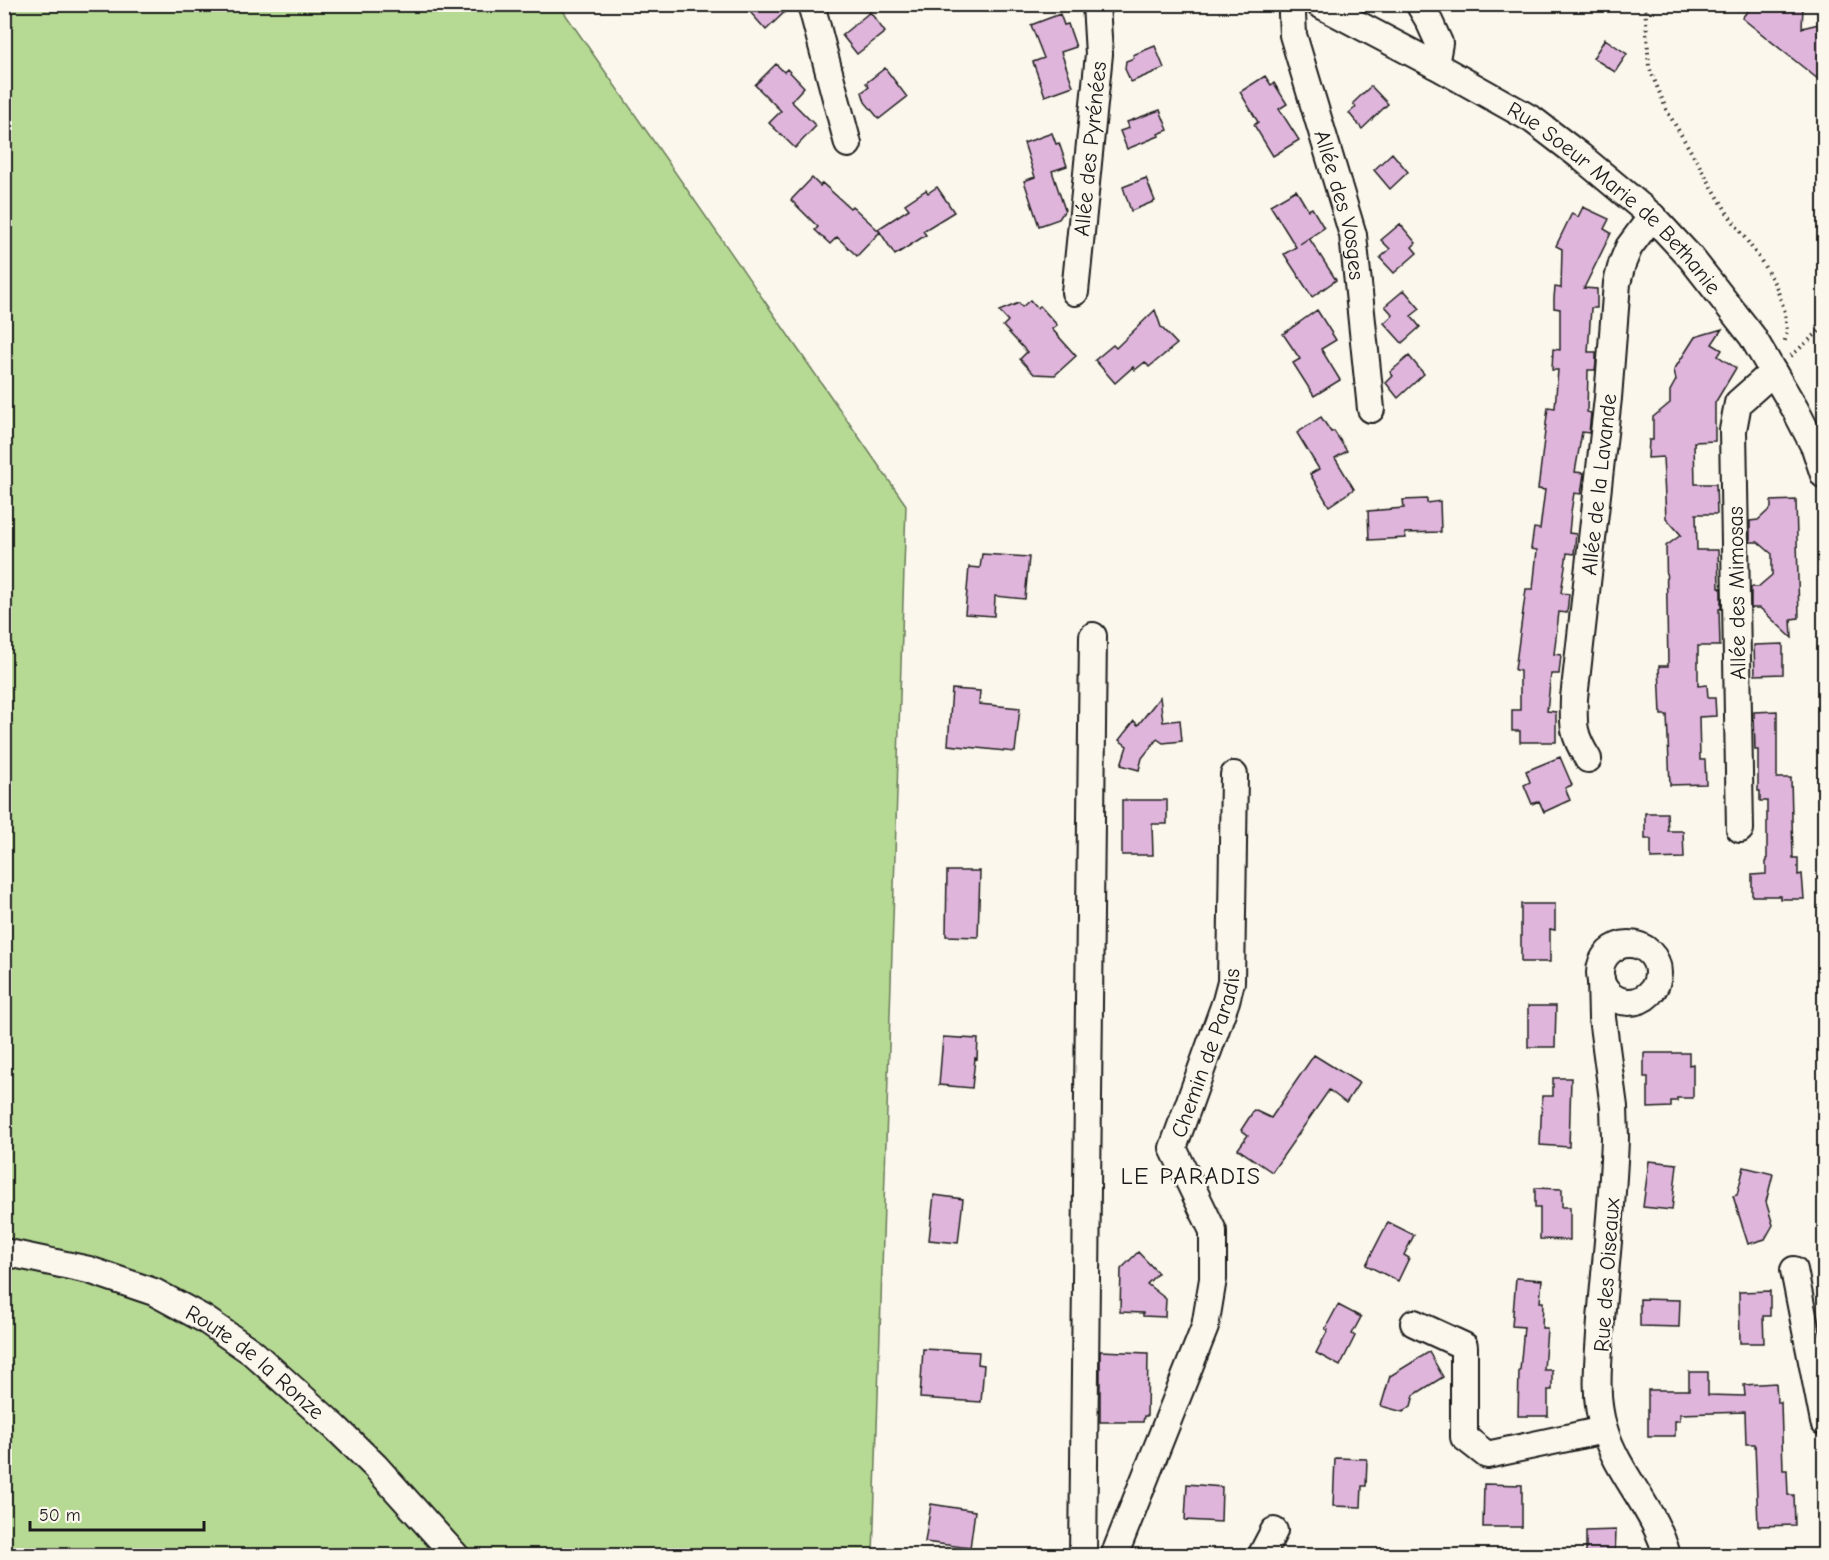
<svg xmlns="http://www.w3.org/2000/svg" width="1829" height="1560" viewBox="0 0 1829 1560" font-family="'Comic Neue',sans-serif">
<rect width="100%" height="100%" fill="#fbf7ec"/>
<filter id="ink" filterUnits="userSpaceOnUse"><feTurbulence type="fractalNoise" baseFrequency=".0167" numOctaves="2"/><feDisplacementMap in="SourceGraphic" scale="12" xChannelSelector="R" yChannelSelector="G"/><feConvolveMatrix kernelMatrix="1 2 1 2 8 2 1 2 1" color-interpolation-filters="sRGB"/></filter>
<g filter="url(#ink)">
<!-- green -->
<path fill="#b6da94" stroke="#697b58" stroke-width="1.5" d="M5 5H559L906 505 873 1555 5 1556Z"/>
<!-- building -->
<path fill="#dfb5dc" stroke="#1c1c1c" stroke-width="1.5" d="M743 4H793L766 30Z
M1753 4H1790L1795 9 1803 7 1802 28 1823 23 1824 32V84L1742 18Z
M870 12 885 32 857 54 842 35Z
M1060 14 1064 25 1068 24 1076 47 1061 52 1073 86 1045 96 1033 62 1044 58 1031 25Z
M1605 39 1627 54 1615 72 1593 58Z
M1155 46 1164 68 1131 82 1125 69 1126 61 1134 58 1133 55Z
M776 64 784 72 787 69 804 87 791 101 816 126 795 148 769 123 781 111 755 85Z
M885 68 907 97 879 119 865 102 862 92 869 87 866 83Z
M1265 76 1271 85 1274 83 1287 104 1279 109 1299 140 1273 156 1254 125 1258 122 1240 92Z
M1371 86 1388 104 1362 129 1349 113 1356 107 1353 103Z
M1160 110 1168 130 1158 134 1159 136 1127 149 1120 131 1129 128 1127 122Z
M1052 133 1056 144 1059 143 1067 166 1052 171 1065 210 1059 219 1039 226 1024 181 1035 177 1024 143Z
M1392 153 1408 172 1390 189 1374 170Z
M812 178 820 186 822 183 850 208 852 206 880 232 857 256 837 237 830 244 815 230 818 227 791 200Z
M1146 178 1155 201 1131 211 1123 187Z
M937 187 954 212 923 231 926 235 895 255 878 229 909 209 905 204 926 190 928 193Z
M1296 190 1308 210 1312 208 1324 228 1300 244 1309 238 1336 280 1312 297 1284 254 1296 247 1270 205Z
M1583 207 1609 219 1604 229 1611 233 1584 288 1597 289V308H1591L1588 352H1596V362L1595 370H1588L1587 412 1591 413 1589 433 1582 432 1575 472 1584 473 1581 494 1574 493 1571 512 1569 533 1576 534 1574 554 1567 553 1561 593 1569 594 1567 613 1559 612 1554 654 1561 655 1559 674H1551L1547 711 1556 712V742H1520V731H1512V710H1520V671L1515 670 1526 589H1533L1537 550 1531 549 1534 528 1540 529 1545 490 1538 489 1548 407 1555 408 1558 370H1552L1553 349 1560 350V309L1554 308V298L1555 287 1561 288 1562 249 1556 246 1572 213 1578 217Z
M1400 224 1416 243 1412 247 1417 253 1394 273 1380 258 1390 249 1381 240Z
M1404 290 1420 309 1411 316 1420 327 1402 343 1384 323 1393 315 1385 306Z
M1030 300 1037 308 1040 306 1057 325 1052 329 1076 356 1055 375 1034 374 1020 359 1027 352 1003 326 1008 321 999 311 1019 303 1022 307Z
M1155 310 1161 327 1177 344 1149 367 1145 362 1135 370 1133 367 1115 383 1095 360 1113 345 1116 348Z
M1317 310 1336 340 1321 349 1340 380 1314 396 1293 363 1300 359 1283 334Z
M1722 329 1712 344 1722 350 1718 356 1736 368 1715 403V441L1694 442 1695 484H1716L1717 514H1696L1697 550H1718L1719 588H1721V609H1719L1720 646H1698V686L1707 685 1708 698H1715L1716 716 1699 717 1700 760H1705L1706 784 1670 785 1667 715H1661L1659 666H1668L1666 546 1681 535 1666 518 1663 457 1648 458 1649 440H1653V417L1670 403V391L1676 380 1674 370 1695 337Z
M1409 356 1424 374 1398 398 1386 383 1393 376 1390 372Z
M1321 417 1331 432 1334 431 1347 451 1335 458 1354 489 1329 506 1310 474 1319 469 1297 433Z
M1427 499V503L1440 501 1441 532 1405 533 1406 538 1369 540 1368 511 1404 508 1403 500Z
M1796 500 1799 618 1791 619 1792 638 1760 608H1751V587H1758L1772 575V554L1758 542H1750V521L1758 520 1771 508V501Z
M982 554 1029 557 1025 599 995 596 994 616 965 614 969 567 980 568Z
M1783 644V674L1755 675 1754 645Z
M952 689 980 691 979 704 1020 708 1015 752 948 745Z
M1160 697 1163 722 1180 720 1182 741 1163 743 1157 739 1142 758 1139 770 1121 765 1127 746 1119 740 1134 721 1138 725Z
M1777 711V778H1791L1793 858H1798V875L1802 874 1804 899H1780V896H1752V875L1766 874V859H1767V801H1760V791H1758V750H1755L1754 712Z
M1560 757 1572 785 1565 788 1570 800 1544 812 1539 801 1532 804 1524 785 1530 782 1526 771Z
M1122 800H1167V824H1152L1153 855H1122Z
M1645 813H1667L1668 831H1683L1684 858 1651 859V839H1645Z
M947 871H980L978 937 946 936Z
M1521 904H1555V930L1550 929V962H1521Z
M1528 1006H1556L1555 1047H1528Z
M943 1037 978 1039 977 1059 975 1058 972 1088 939 1085Z
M1644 1053H1689V1065L1693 1064V1098H1677V1101H1671V1107L1648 1108V1077H1644Z
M1314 1055 1359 1083 1346 1103 1329 1090 1272 1172 1238 1149 1248 1135 1241 1130 1254 1110 1271 1118Z
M1553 1078H1571L1569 1147 1540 1145 1542 1096H1553Z
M1649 1161 1677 1164 1672 1210 1643 1207Z
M1744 1167 1773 1174 1766 1202 1773 1225 1765 1239 1748 1244 1733 1196 1737 1195Z
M1535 1188 1562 1189V1207H1570V1240L1540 1239V1208H1535Z
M934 1195 963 1199 958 1243 929 1240Z
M1388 1222 1414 1235 1404 1255 1409 1258 1398 1281 1366 1265Z
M1138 1252 1158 1273 1147 1284 1166 1299 1165 1317 1143 1316V1313L1120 1312 1121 1269Z
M1516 1278 1542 1280 1540 1302H1543L1542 1328H1547L1544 1370H1552V1390H1548V1416H1518L1519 1370H1520L1524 1327 1512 1326Z
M1770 1291V1316H1763L1764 1343H1740L1739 1292Z
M1640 1299 1680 1300 1679 1327 1640 1326Z
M1338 1305 1361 1317 1352 1334 1355 1336 1340 1366 1316 1353 1328 1330 1325 1329Z
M923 1349 979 1352 978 1364 984 1365 981 1402 920 1398Z
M1100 1351 1148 1353 1147 1416H1144L1143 1422H1100Z
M1429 1352 1443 1377 1414 1395 1411 1406 1403 1412 1381 1406 1390 1376Z
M1689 1372H1708V1395L1745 1396 1744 1385 1776 1383 1777 1402H1781L1783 1470H1787L1788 1495H1794L1795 1525 1758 1526 1755 1444H1746L1745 1412 1680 1414V1421H1675V1436H1648V1390H1689Z
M1335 1458 1367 1459 1366 1486H1362L1361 1507 1333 1506Z
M1187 1484 1222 1487 1221 1522 1185 1520Z
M1484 1484 1522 1485V1527H1483Z
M931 1504 975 1511 970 1548 925 1542Z
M1616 1530 1615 1556H1586V1531Z"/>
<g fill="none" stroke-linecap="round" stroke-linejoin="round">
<defs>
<g id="street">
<path d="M811 4 848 144"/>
<path id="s1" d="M1294 4 1292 14 1293 35 1353 235 1371 409"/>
<path id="s2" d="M1319 4 1435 65 1533 120 1580 156 1652 216 1691 258 1752 336 1795 409 1815 448 1824 475"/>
<path d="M1419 4 1429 21 1439 43 1435 65"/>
<path id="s3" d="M1075 292 1099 54 1096 4"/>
<path id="s4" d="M1588 759C1573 735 1573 726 1574 698L1608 398 1617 283 1622 264 1629 247 1652 216"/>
<path d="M1740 829 1733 430 1738 403 1773 372"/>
<circle cx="1629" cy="973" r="29"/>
<path d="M1601 979 1602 1018 1614 1107 1615 1138C1613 1199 1606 1259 1601 1320 1599 1355 1593 1395 1604 1429 1618 1475 1656 1510 1667 1556"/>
<path id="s5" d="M4 1252 89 1270 154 1292 204 1319 252 1352 336 1428 375 1466 456 1556"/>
<path d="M1794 1270 1824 1422"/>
<path d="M1414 1323 1464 1346V1437L1487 1455 1604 1430"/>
<path d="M1083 1556 1093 636"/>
<path id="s6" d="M1114 1556 1205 1327 1213 1279V1231L1173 1148 1226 1001 1231 982 1234 775"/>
<path d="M1261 1556 1274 1531"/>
</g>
</defs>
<!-- street casing -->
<use href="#street" stroke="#1c1c1c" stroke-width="30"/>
<!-- path -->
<path stroke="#1c1c1c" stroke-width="4" stroke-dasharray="1.5 4.5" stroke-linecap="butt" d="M1645 4 1649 67 1667 111 1728 214 1760 259 1776 286 1785 312 1787 332 1784 344
M1791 356 1824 327"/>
<!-- street -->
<use href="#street" stroke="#fbf7ec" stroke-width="26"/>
</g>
</g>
<g text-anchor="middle" stroke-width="5" stroke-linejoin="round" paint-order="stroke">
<!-- street labels -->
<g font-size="22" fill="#1c1c1c" stroke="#fbf7ec">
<text dy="8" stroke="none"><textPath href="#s3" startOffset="144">Allée des Pyrénées</textPath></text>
<text dy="8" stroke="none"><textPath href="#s2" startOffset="356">Rue Soeur Marie de Bethanie</textPath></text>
<text dy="8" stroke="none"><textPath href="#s1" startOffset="208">Allée des Vosges</textPath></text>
<text dy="8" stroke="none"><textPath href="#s4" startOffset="279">Allée de la Lavande</textPath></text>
<text transform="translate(1736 593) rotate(-91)" y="8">Allée des Mimosas</text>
<text dy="8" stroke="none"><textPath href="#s6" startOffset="536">Chemin de Paradis</textPath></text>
<text transform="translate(1606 1275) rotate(-86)" y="8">Rue des Oiseaux</text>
<text dy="8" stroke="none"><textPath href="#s5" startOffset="279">Route de la Ronze</textPath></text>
</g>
<!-- neighbourhood labels -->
<g font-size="24" letter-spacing="1.5" fill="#1c1c1c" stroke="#fbf7ec">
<text x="1191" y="1184">LE PARADIS</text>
</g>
</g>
<!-- margin -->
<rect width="1829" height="1560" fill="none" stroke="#fbf7ec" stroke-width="24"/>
<rect x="12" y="12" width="1805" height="1536" fill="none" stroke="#1c1c1c" stroke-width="2" filter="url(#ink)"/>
<!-- scale -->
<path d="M30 1521v9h174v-9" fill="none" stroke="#1c1c1c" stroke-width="3"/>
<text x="39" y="1521" font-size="18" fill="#1c1c1c" stroke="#fbf7ec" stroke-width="4.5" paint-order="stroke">50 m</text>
</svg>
